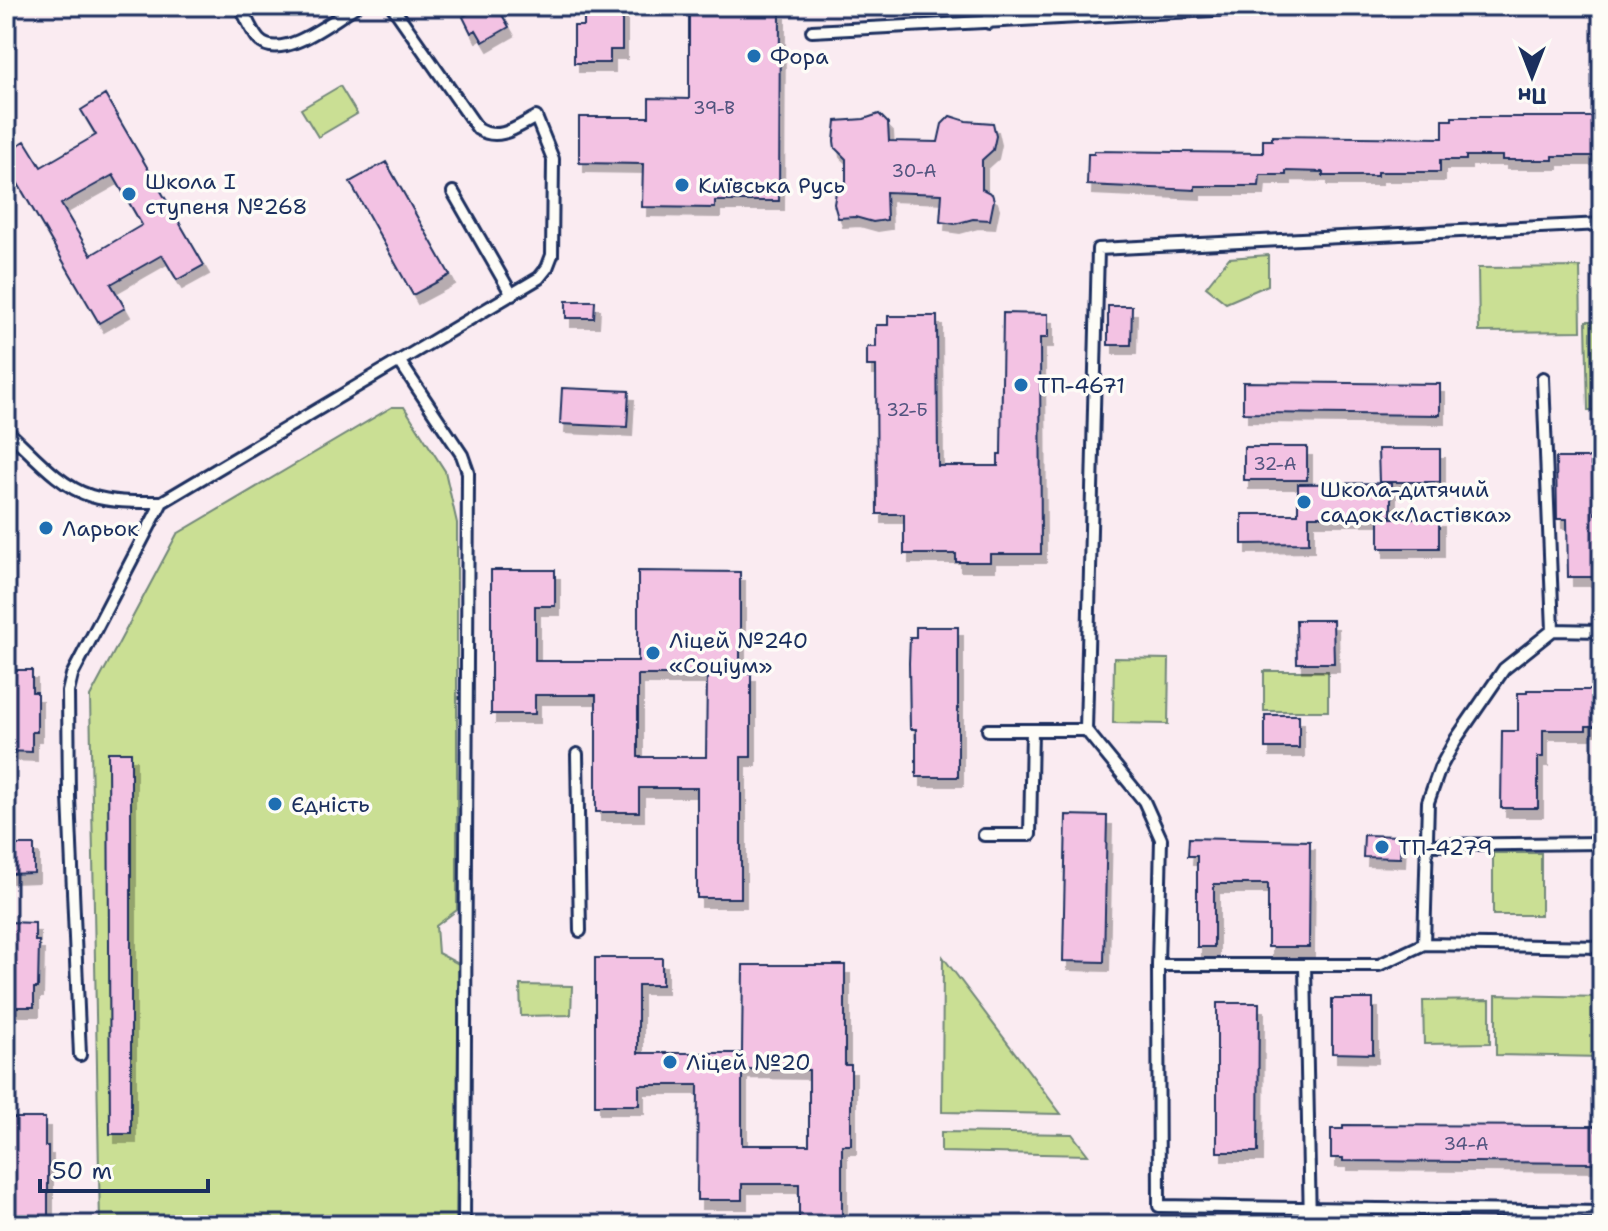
<svg xmlns="http://www.w3.org/2000/svg" width="1608" height="1231" viewBox="0 0 1608 1231" font-family="'Shantell Sans',sans-serif">
<defs>
<filter id="shadow"><feDropShadow dx="5" dy="9" stdDeviation="0" flood-color="#0004"/></filter>
</defs>
<rect width="100%" height="100%" fill="#faebf1"/>
<filter id="ink" filterUnits="userSpaceOnUse"><feTurbulence type="fractalNoise" baseFrequency=".0125" numOctaves="2"/><feDisplacementMap in="SourceGraphic" scale="16" xChannelSelector="R" yChannelSelector="G"/><feConvolveMatrix kernelMatrix="1 2 1 2 8 2 1 2 1" color-interpolation-filters="sRGB"/></filter>
<g filter="url(#ink)">
<!-- green -->
<path fill="#cadf94" stroke="#728779" stroke-width="2" d="M340 86 357 114 318 137 301 109Z
M1268 255V285L1226 303 1206 287 1229 258Z
M1580 267 1581 331 1479 332 1478 268Z
M1586 321H1602V410H1588Z
M392 407H404L445 471 457 523V910L436 926 438 953 459 964 456 1225H100L90 697 177 534Z
M1114 658 1169 659 1168 724 1113 723Z
M1264 671H1328V711H1264Z
M1493 853H1541V915H1493Z
M943 957 1061 1114 942 1112Z
M520 985 572 986 571 1015 521 1016Z
M1496 995 1602 997V1057L1496 1055Z
M1490 1000V1043L1424 1044 1423 1001Z
M941 1132 1072 1134 1088 1155 941 1152Z"/>
<!-- building -->
<path fill="#f3c2e3" stroke="#1b2f5e" stroke-width="2" fill-rule="evenodd" filter="url(#shadow)" d="M463 6H497L509 27 483 42 476 30 471 33 463 17 468 14Z
M584 6H622V50H610V63H574V26H584Z
M689 6H735V10H780L779 201H715V208L642 207 643 164 579 163V117H649V98L689 99Z
M105 95 204 265 177 280 162 255 111 284 125 308 99 323 6 163V152L25 141 41 167 96 135 81 110ZM113 175 142 225 91 255 61 204Z
M879 114 888 123 889 141 938 142 942 124 950 116 966 121 993 123 996 136 993 150 982 160V189L992 194 994 200 990 220 973 219 955 224 940 222 942 194 886 192 887 220 873 222 855 217 838 218 834 204 836 192 846 187V159L835 148 834 141 836 121 864 119Z
M1452 117H1602V156H1553V160H1502V156H1466V160H1440V172H1377V176H1323V172L1286 171V175H1260L1259 186H1195V190L1087 185 1088 154H1094V151L1263 153V140H1272V136L1443 138V120H1452Z
M386 162 450 275 413 295 350 182Z
M566 301H595L594 318H566Z
M1108 306H1132L1131 345H1108Z
M1003 313 1048 314V338H1040L1041 554H990V562H956V554H904V514H877L876 366H867V347H876V325H888V316H937L938 466H998V454H1001Z
M1243 382 1440 384V415L1243 413Z
M562 388 629 391 627 427 560 424Z
M1244 447H1307V480H1244Z
M1378 449H1440V482H1379Z
M1556 458H1591V466H1595V514H1602V567H1595V577H1568L1567 519H1557Z
M1391 483V516H1309V543L1242 544V514H1298V484Z
M1379 518H1439V548H1379Z
M491 570H555V606H535V661H638V571L740 572V673H751V757H741V898H697V788H639V812H596V695H535V714H491ZM638 675H707L706 757H638Z
M1296 620H1333L1334 663H1297Z
M916 627H958V777H916V729H910L909 663 910 637H916Z
M6 670H32V692H37V732H32V752L6 751Z
M1527 690H1593V693L1602 694V726H1586V730H1543V757H1538V808H1501L1502 731H1518V693H1527Z
M1265 715H1299V748H1265Z
M108 752H131V1134H110Z
M1066 815 1107 816 1104 962 1063 961Z
M1364 835 1401 836 1400 858 1363 857Z
M1189 838 1310 841 1309 947H1268V884H1214V947H1197V856H1188Z
M7 845H34V873L8 874Z
M6 922 35 923V941H39L38 988H34V1007H6Z
M595 958H662V985H638V1053H742L743 965H845V1065H851V1145H842V1225H799V1184H742V1200H697L698 1085H639V1105H595ZM742 1069 809 1070V1145H742Z
M1332 999H1373V1054L1332 1053Z
M1217 1003H1259L1258 1152H1217Z
M6 1118H45V1146H48V1221H46V1225H6Z
M1343 1125 1596 1126V1131H1602V1159H1595V1163L1343 1161V1158H1331V1129H1343Z"/>
<g fill="none" stroke-linecap="round" stroke-linejoin="round">
<defs>
<path id="lane" d="M240 6C246 17 251 31 259 40 281 63 335 19 356 6
M989 6V23
M812 31 1292 6
M453 192 512 295
M1602 224 1098 249 1086 730 1144 801 1161 839 1158 965 1159 1206 1602 1212
M400 362 462 455 468 472 464 1225
M1543 378 1553 630
M6 430C31 452 58 486 91 496 114 503 138 502 162 502L539 278 547 268 552 255 553 159 536 117C517 127 499 142 478 129L392 6
M988 730H1086
M577 754 580 931
M984 835H1030L1032 730
M1427 845 1602 843
M1424 944 1602 947
M1158 965H1379L1424 944 1428 802 1440 768 1456 739 1504 669 1553 630 1602 631
M1305 966 1310 1225
M80 1055 69 797 68 692 72 675 162 502"/>
</defs>
<!-- lane casing -->
<use href="#lane" stroke="#1b2f5e" stroke-width="16"/>
<!-- lane -->
<use href="#lane" stroke="#fdfcf7" stroke-width="10"/>
</g>
</g>
<!-- markers -->
<g fill="#1f6fb2" stroke="#fdfcf7" stroke-width="3">
<circle cx="754" cy="56" r="8"/>
<circle cx="682" cy="185" r="8"/>
<circle cx="129" cy="194" r="8"/>
<circle cx="1021" cy="385" r="8"/>
<circle cx="1304" cy="502" r="8"/>
<circle cx="46" cy="528" r="8"/>
<circle cx="653" cy="653" r="8"/>
<circle cx="275" cy="804" r="8"/>
<circle cx="1382" cy="847" r="8"/>
<circle cx="670" cy="1062" r="8"/>
</g>
<g text-anchor="middle" stroke-width="7" stroke-linejoin="round" paint-order="stroke">
<!-- number labels -->
<g font-size="18" fill="#51547f">
<text x="714" y="114">39-В</text>
<text x="914" y="177">30-А</text>
<text x="907" y="416">32-Б</text>
<text x="1275" y="470">32-А</text>
<text x="1466" y="1150">34-А</text>
</g>
<!-- poi labels -->
<g font-size="22" fill="#1b2f5e" stroke="#fdfcf7" text-anchor="start">
<text x="770" y="64">Фора</text>
<text x="145" y="189">Школа І<tspan x="145" dy="25">ступеня №268</tspan></text>
<text x="698" y="193">Київська Русь</text>
<text x="1037" y="393">ТП-4671</text>
<text x="1320" y="497">Школа-дитячий<tspan x="1320" dy="25">садок «Ластівка»</tspan></text>
<text x="62" y="536">Ларьок</text>
<text x="669" y="648">Ліцей №240<tspan x="669" dy="25">«Соціум»</tspan></text>
<text x="291" y="812">Єдність</text>
<text x="1398" y="855">ТП-4279</text>
<text x="686" y="1070">Ліцей №20</text>
</g>
</g>
<!-- margin -->
<rect width="1608" height="1231" fill="none" stroke="#fdfcf7" stroke-width="32"/>
<rect x="16" y="16" width="1576" height="1199" fill="none" stroke="#1b2f5e" stroke-width="3" filter="url(#ink)"/>
<!-- north arrow -->
<g transform="translate(1532 76) rotate(180)" stroke="#fdfcf7" stroke-width="6" paint-order="stroke">
<path d="M0-6L14 30L0 20L-14 30Z" fill="#1b2f5e"/>
<text y="-12" font-size="22" font-weight="bold" text-anchor="middle" fill="#1b2f5e">Пн</text>
</g>
<!-- scale -->
<path d="M40 1179v12h168v-12" fill="none" stroke="#1b2f5e" stroke-width="4"/>
<text x="52" y="1179" font-size="24" fill="#1b2f5e" stroke="#fdfcf7" stroke-width="6" paint-order="stroke">50 m</text>
</svg>
